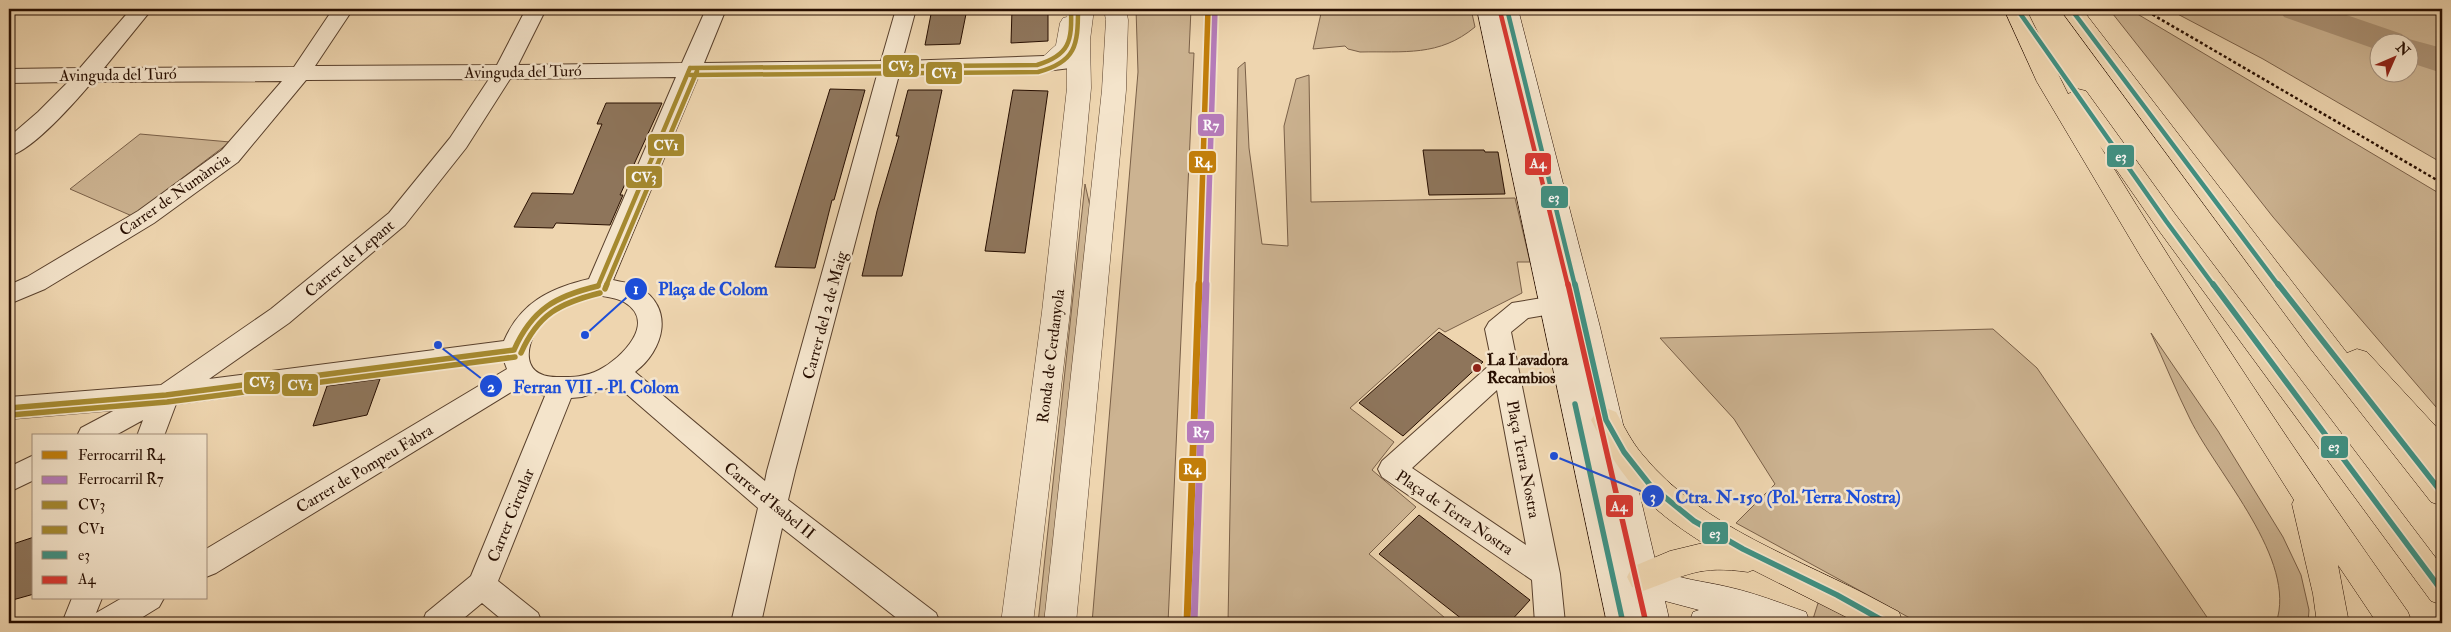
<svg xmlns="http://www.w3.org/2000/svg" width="2451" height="632" viewBox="0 0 2451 632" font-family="'IM FELL Double Pica',serif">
<rect width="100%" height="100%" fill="#eed5af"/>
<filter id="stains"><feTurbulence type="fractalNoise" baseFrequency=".004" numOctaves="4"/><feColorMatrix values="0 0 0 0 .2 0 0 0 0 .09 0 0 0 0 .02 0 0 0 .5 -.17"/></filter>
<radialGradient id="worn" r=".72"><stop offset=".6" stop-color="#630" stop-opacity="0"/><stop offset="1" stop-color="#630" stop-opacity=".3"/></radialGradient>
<!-- green -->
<path fill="#ccb391" stroke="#7a6048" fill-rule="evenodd" d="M1136 9H1191L1189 53H1194L1168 623H1092L1138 72Z
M1322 9H1471L1475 27C1439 57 1404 51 1360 52L1348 49 1345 46 1313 49Z
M2109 9H2129L2442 195V414L2273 217Z
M2168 9H2440L2442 10V163L2263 59ZM2408 42V72H2378V42Z
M1245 62 1249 148 1262 244 1288 246 1284 126 1296 79 1309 75 1311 202 1515 198 1530 262H1517L1522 293 1445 332 1439 328 1350 408 1394 442 1372 470 1416 507 1369 554 1451 623H1228L1238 68Z
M140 134 230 142 132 216 70 189Z
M1085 184 1092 215 1048 623H1038Z
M1993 329 2037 368 2211 623H1919L1736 523 1775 484 1734 419 1660 338Z
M2151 333 2218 431 2283 537 2301 575 2309 610 2308 623H2276C2298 560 2217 474 2190 419 2176 391 2164 361 2151 333Z
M1819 600 1863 623H1822L1813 619Z"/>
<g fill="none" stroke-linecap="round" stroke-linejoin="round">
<!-- river -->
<path fill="#aa9174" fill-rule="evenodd" d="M2279 9H2329L2402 34 2405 38 2442 48V73L2408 62V42H2378V50L2284 17Z"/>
</g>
<!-- building -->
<path fill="#8e755b" stroke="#270e00" d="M932 9H967L960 44 925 45Z
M1012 9H1048V41L1011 43Z
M830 89 865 90 834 200H832L815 268 775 267Z
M908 90H942L902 276H862L877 211 899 136H896Z
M1013 90 1048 91 1025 253 985 251Z
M606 103H662L620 195H623L610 225 556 223 553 228 514 227 532 193 573 194 602 124H597Z
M1423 150H1484L1485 152H1498L1505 194 1429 195Z
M1439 332 1483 362 1403 436 1359 403Z
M380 379 367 415 313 426 327 386Z
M1419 515 1530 600 1509 623H1467L1379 554Z
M34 537V594L9 601 13 544Z"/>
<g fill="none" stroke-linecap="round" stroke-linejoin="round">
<defs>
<path id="minor" d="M131 9H152L104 68 294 67 333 9H353L315 66 497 65 526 9H546L518 65 682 63 706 9H726L704 63 881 61 896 9H916L902 61 1072 55 1079 57 1083 62 1079 67 1037 72 899 75 795 471 788 500 936 613 940 623H903L782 528 761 623H731L758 508 616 385 582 397 571 398 498 581 538 613 542 623H506L482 603 458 623H422L426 613 471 576 545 396 521 386 216 573 206 577V549L507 369 504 361 176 404 164 436H137L143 420 114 436H77L81 428 115 410 9 419V397L161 385 271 309 389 213 450 138 489 79 306 80 238 162 154 223 45 289 9 304V285L27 277 138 211 222 150 282 81 92 82C75 102 33 150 9 156V137L38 112 68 82 9 83V69L80 68ZM877 75 767 471 765 481 635 372C664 350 675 308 639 287 632 283 621 282 613 280L698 77ZM676 77 589 279C550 288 520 303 504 341L209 379 289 323 405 225 466 148 510 79ZM598 295C606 297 617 298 624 302 658 322 622 358 599 370 586 377 572 377 558 377 515 378 526 335 549 315 563 304 581 299 598 295Z
M1554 296 1563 298 1566 305 1563 312 1528 318 1511 332 1560 574 1565 623H1535L1532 580 1382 477 1378 469 1382 461 1492 363 1485 329 1489 322 1512 303ZM1497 390 1526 545 1412 468Z
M34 455V480L9 492V467Z
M72 598H102L92 623H62Z
M122 598H164L159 607 133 623H92L96 613Z"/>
<path id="tertiary" d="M1072 9H1094L1090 40 1091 88 1070 312 1033 623H1001L1042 312 1067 88V61C1058 68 1051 71 1040 68L1036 63 1056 45 1060 23 1063 18 1071 16Z
M1104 9H1126L1128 20 1126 90 1076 623H1044L1102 90 1106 20Z"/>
<path id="secondary" d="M1477 9H1518L1600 327 1657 568C1679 580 1704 581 1728 587 1755 593 1780 603 1806 612L1810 623H1689L1693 612 1699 610 1665 601 1670 623H1607Z"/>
<path id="motorway" d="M2004 9H2026L2068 94 2078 89 2086 91 2175 214 2442 566V605L2431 601 2157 228 2100 146C2197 305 2300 460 2408 612L2412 623H2377L2338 565 2349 623H2317L2313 594 2292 504 2294 500 2141 257 2037 82Z
M2060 9H2082L2347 353 2357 349 2367 352 2442 433V465L2436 463 2442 471V506L2431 502 2310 348Z
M1606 408 1616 412C1624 426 1631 441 1642 454 1703 529 1800 558 1882 603L1899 612 1903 623H1858L1753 570 1748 572C1699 565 1687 575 1643 591L1632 587 1627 577 1632 567 1670 551 1703 543C1646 507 1622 480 1591 420L1596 412Z"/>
</defs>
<!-- minor casing -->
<use href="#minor" stroke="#59402c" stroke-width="2"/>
<!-- tertiary casing -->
<use href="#tertiary" stroke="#59402c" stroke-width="1"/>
<!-- secondary casing -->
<use href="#secondary" stroke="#270e00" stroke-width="1"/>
<!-- motorway casing -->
<use href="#motorway" stroke="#270e00" stroke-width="1"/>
<!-- path -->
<path stroke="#270e00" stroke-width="2.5" stroke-dasharray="3 2.5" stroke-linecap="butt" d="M2143 9 2442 183"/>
<!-- minor -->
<use href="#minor" fill="#f4e4cb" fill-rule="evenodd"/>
<!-- tertiary -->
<use href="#tertiary" fill="#f4e4cb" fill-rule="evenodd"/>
<!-- secondary -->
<use href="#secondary" fill="#f4e4cb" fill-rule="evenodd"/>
<!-- motorway -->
<use href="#motorway" fill="#eed5af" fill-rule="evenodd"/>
<defs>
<path id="bus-1-far1" d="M690 68 1037 65C1070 55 1072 41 1071 9
M598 286 690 68"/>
<path id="bus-1" d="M514 350C532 309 556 296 598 286
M9 408 166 395 514 350"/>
<path id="bus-2-far1" d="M690 75 1038 72C1076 62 1078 45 1078 9
M606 286 697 71"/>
<path id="bus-2" d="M605 289 607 284
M521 353C538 314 560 303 600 293
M10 415 167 402 515 357"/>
<path id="bus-3-far1" d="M1507 9 1575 286
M2017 9 2166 221 2214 286
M2071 9 2279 286"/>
<path id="bus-3" d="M1575 284 1606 420 1624 452 1650 485 1694 521 1743 549 1837 595 1887 623
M2213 284 2442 591
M2278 284 2442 493
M1575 404 1623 623"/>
<path id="bus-4-far1" d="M1500 11 1568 286"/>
<path id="bus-4" d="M1568 284 1646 623"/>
</defs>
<!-- bus-1-far1 casing -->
<use href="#bus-1-far1" stroke="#f4e4cb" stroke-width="8"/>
<!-- bus-1 casing -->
<use href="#bus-1" stroke="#f4e4cb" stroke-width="9"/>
<!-- bus-2-far1 casing -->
<use href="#bus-2-far1" stroke="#f4e4cb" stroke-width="8"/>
<!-- bus-2 casing -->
<use href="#bus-2" stroke="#f4e4cb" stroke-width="9"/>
<!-- bus-3-far1 casing -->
<use href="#bus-3-far1" stroke="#f4e4cb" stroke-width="8"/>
<!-- bus-3 casing -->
<use href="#bus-3" stroke="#f4e4cb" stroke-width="9"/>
<!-- bus-4-far1 casing -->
<use href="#bus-4-far1" stroke="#f4e4cb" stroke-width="8"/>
<!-- bus-4 casing -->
<use href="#bus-4" stroke="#f4e4cb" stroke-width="9"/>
<!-- bus-1-far1 -->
<use href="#bus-1-far1" stroke="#a5892f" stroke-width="4.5"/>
<!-- bus-1 -->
<use href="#bus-1" stroke="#a5892f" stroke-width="5.5"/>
<!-- bus-2-far1 -->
<use href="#bus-2-far1" stroke="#a5892f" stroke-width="4.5"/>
<!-- bus-2 -->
<use href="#bus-2" stroke="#a5892f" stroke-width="5.5"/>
<!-- bus-3-far1 -->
<use href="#bus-3-far1" stroke="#409183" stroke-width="4.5"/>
<!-- bus-3 -->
<use href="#bus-3" stroke="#409183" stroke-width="5.5"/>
<!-- bus-4-far1 -->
<use href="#bus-4-far1" stroke="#da3832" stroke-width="4.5"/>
<!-- bus-4 -->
<use href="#bus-4" stroke="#da3832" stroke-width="5.5"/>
<defs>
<path id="rail-1-far1" d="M1199 286 1208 9"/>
<path id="rail-1" d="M1187 623 1199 284"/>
<path id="rail-2-far1" d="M1206 286 1215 9"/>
<path id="rail-2" d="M1194 623 1206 284"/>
</defs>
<!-- rail-1-far1 casing -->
<use href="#rail-1-far1" stroke="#f4e4cb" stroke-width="9"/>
<!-- rail-1 casing -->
<use href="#rail-1" stroke="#f4e4cb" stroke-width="11"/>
<!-- rail-2-far1 casing -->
<use href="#rail-2-far1" stroke="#f4e4cb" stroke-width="9"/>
<!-- rail-2 casing -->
<use href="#rail-2" stroke="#f4e4cb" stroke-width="11"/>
<!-- rail-1-far1 -->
<use href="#rail-1-far1" stroke="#c27e0a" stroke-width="5.5"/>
<!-- rail-1 -->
<use href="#rail-1" stroke="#c27e0a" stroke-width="7"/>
<!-- rail-2-far1 -->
<use href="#rail-2-far1" stroke="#b57bba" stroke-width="5.5"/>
<!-- rail-2 -->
<use href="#rail-2" stroke="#b57bba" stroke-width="7"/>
</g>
<!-- markers -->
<circle fill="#8f2418" stroke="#f4e4cb" stroke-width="2" cx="1477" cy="368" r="5"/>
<g text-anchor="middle" stroke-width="5" stroke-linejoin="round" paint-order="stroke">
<!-- street labels -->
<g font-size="16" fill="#270e00" stroke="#f4e4cb">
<text transform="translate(523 71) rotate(-1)" y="6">Avinguda del Turó</text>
<text transform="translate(118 74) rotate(-1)" y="6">Avinguda del Turó</text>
<text transform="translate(174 194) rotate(-35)" y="6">Carrer de Numància</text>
<text transform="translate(349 258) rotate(-40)" y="6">Carrer de Lepant</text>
<text transform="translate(824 315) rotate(-75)" y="6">Carrer del 2 de Maig</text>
<text transform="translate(1050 356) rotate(-83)" y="6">Ronda de Cerdanyola</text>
<text transform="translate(1524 459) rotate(79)" y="6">Plaça Terra Nostra</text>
<text transform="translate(364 468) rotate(-31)" y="6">Carrer de Pompeu Fabra</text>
<text transform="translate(770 500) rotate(39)" y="6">Carrer d'Isabel II</text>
<text transform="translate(1455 512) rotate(34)" y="6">Plaça de Terra Nostra</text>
<text transform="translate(510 515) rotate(-68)" y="6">Carrer Circular</text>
</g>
<!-- poi labels -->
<g font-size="16" font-weight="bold" fill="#270e00" stroke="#f4e4cb" text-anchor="start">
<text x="1487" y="365">La Lavadora<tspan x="1487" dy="18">Recambios</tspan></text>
</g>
</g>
<!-- callouts -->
<path fill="none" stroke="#1d4ed8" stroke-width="2" d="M585 335L636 289M438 345L491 386M1554 456L1653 496"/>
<g fill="#1d4ed8" stroke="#f4e4cb" stroke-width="2">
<circle cx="585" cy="335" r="5"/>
<circle cx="438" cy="345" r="5"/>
<circle cx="1554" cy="456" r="5"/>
<circle cx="636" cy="289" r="12"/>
<circle cx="491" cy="386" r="12"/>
<circle cx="1653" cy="496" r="12"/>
</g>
<g font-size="15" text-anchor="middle" font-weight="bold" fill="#fff">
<text x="636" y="294">1</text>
<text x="491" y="392">2</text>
<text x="1653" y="502">3</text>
</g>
<g font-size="18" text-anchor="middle" font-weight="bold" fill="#1d4ed8" stroke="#f4e4cb" stroke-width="5" stroke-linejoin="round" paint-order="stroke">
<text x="713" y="295">Plaça de Colom</text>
<text x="596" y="393">Ferran VII - Pl. Colom</text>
<text x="1788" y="503">Ctra. N-150 (Pol. Terra Nostra)</text>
</g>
<g stroke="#f4e4cb" stroke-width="2">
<rect x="882" y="54" width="38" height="24" rx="5" fill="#a5892f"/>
<rect x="925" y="61" width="38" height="24" rx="5" fill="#a5892f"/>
<rect x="1197" y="113" width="28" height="24" rx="5" fill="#b57bba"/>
<rect x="647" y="133" width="38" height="24" rx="5" fill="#a5892f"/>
<rect x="2106" y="144" width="29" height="24" rx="5" fill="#409183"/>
<rect x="1188" y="150" width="29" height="24" rx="5" fill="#c27e0a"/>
<rect x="1524" y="152" width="28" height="24" rx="5" fill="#da3832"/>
<rect x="625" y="165" width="38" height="24" rx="5" fill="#a5892f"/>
<rect x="1540" y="185" width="29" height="24" rx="5" fill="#409183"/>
<rect x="243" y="371" width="38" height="24" rx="5" fill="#a5892f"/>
<rect x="281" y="373" width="38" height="24" rx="5" fill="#a5892f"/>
<rect x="1186" y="420" width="29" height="24" rx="5" fill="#b57bba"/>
<rect x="2320" y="435" width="29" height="24" rx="5" fill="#409183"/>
<rect x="1178" y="457" width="29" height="25" rx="5" fill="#c27e0a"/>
<rect x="1605" y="494" width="29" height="24" rx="5" fill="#da3832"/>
<rect x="1701" y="521" width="28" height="24" rx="5" fill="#409183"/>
</g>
<g font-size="14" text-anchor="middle" font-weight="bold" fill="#fff">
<text x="901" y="71">CV3</text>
<text x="944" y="78">CV1</text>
<text x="1211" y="130">R7</text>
<text x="666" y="150">CV1</text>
<text x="2121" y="161">e3</text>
<text x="1203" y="167">R4</text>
<text x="1538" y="168">A4</text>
<text x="644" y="182">CV3</text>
<text x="1554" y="202">e3</text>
<text x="262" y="387">CV3</text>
<text x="300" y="390">CV1</text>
<text x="1201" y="437">R7</text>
<text x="2334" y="451">e3</text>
<text x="1192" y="474">R4</text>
<text x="1619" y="511">A4</text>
<text x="1715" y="538">e3</text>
</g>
<!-- margin -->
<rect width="2451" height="632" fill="none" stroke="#eed5af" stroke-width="30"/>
<rect x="10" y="10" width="2431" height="612" fill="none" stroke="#270e00" stroke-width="2.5"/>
<rect x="15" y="15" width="2421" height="602" fill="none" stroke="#270e00"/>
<!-- legend -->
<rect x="32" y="434" width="175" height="165" fill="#f4e4cb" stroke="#a28e7a"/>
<rect x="42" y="451" width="25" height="8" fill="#c27e0a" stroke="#a28e7a"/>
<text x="78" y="460" font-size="15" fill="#270e00">Ferrocarril R4</text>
<rect x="42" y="476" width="25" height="8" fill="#b57bba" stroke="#a28e7a"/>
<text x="78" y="484" font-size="15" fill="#270e00">Ferrocarril R7</text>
<rect x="42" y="501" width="25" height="8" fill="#a5892f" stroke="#a28e7a"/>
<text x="78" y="510" font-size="15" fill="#270e00">CV3</text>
<rect x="42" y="526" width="25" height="8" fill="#a5892f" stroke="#a28e7a"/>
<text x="78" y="534" font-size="15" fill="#270e00">CV1</text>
<rect x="42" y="551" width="25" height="8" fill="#409183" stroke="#a28e7a"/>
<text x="78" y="560" font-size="15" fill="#270e00">e3</text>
<rect x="42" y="576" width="25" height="8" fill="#da3832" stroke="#a28e7a"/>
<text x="78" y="584" font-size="15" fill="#270e00">A4</text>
<!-- north arrow -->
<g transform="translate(2394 58) rotate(45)"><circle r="24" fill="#f4e4cb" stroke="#a28e7a"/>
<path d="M0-4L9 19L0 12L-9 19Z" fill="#8f2418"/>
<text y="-8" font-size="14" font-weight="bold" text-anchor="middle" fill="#270e00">N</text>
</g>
<rect width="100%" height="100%" filter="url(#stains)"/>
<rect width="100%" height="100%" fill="url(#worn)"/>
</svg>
